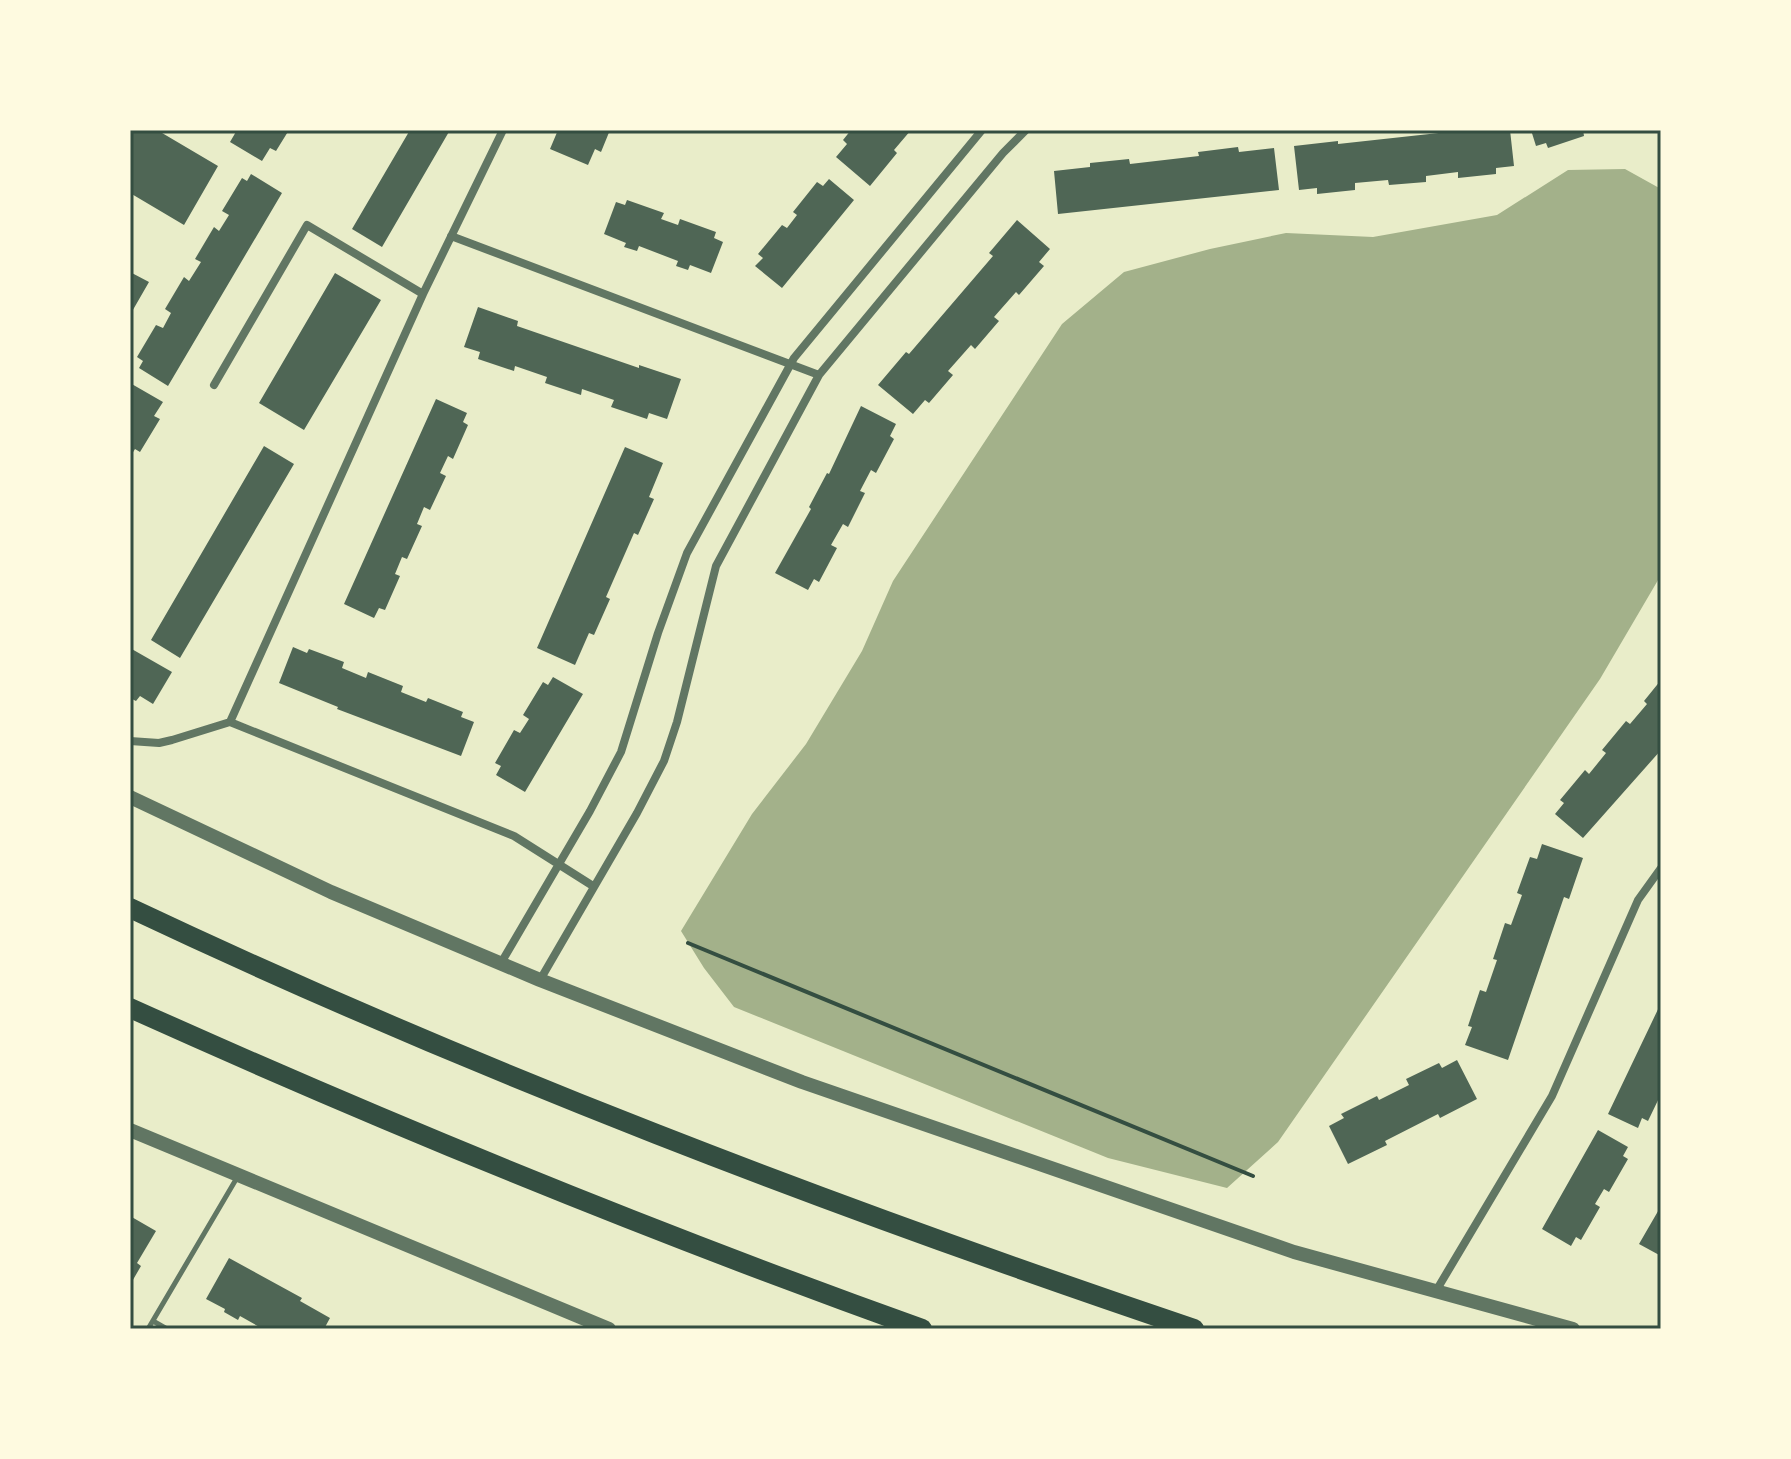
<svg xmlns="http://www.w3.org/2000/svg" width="1791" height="1459" viewBox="0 0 1791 1459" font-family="'Nunito Sans',sans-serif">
<rect width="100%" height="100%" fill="#e9edc9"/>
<!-- water -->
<path fill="#a3b18a" d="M1625 169 1661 189V575L1600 679 1278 1142 1227 1188 1108 1158 734 1007 704 968 681 931 752 814 806 744 862 651 893 581 1062 324 1124 272 1210 249 1286 233 1373 237 1497 215 1568 170Z"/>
<!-- building -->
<path fill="#4f6655" d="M130 130H157L218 166 184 225 130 193Z
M237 130H289L276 151 270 148 262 161 230 142Z
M410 130H450L382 247 352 229Z
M558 130H610L601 152 595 149 588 165 550 149Z
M851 130H911L894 150 897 153 870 186 836 157 847 144 843 140Z
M1466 130H1510L1514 166 1496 168V174L1458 178V172L1426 176V182L1389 185 1388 180 1355 183V190L1317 194V188L1299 190 1294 146 1338 141V144Z
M1531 130H1583L1584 136 1548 148 1546 143 1536 146Z
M1238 147 1239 152 1274 148 1279 190 1058 214 1054 171 1090 167V163L1129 159 1130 164 1199 156 1198 152Z
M251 174 282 193 168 386 139 368 143 361 137 357 156 325 163 328 171 313 165 309 184 277 189 281 201 262 195 259 214 227 219 231 229 215 222 211 242 178 247 181Z
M829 179 854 200 782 288 755 266 763 258 758 254 782 225 787 228 797 215 793 212 817 182 823 186Z
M627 200 664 213 661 219 678 225 680 219 716 232 714 238 723 242 711 273 690 265 688 270 676 266 678 261 639 246 637 251 624 247 626 243 604 234 616 202 625 205Z
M1017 220 1050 249 1039 262 1044 266 1019 295 1016 292 994 317 999 321 975 349 971 345 948 371 953 375 929 403 925 400 913 414 878 385 906 352 909 354 993 256 989 253Z
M130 272 149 282 130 315Z
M335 273 381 300 304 430 259 403Z
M478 307 518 321 517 326 639 368V365L681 379 667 419 649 413 647 419 611 407 614 400 582 389 581 395 545 383 547 377 515 366 514 371 478 359 480 352 464 347Z
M130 383 163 402 154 416 160 419 140 452 135 449 130 457Z
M436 399 467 413 463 422 468 425 453 459 448 456 440 473 446 476 430 510 424 507 417 524 422 526 407 559 402 557 395 574 400 576 385 610 379 608 374 618 344 604Z
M861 406 896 424 890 436 894 439 876 473 871 470 860 491 865 493 848 527 843 524 831 545 837 548 819 582 814 579 808 590 775 573 811 509 809 507 827 473 829 474Z
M264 446 294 464 180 658 151 640Z
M625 447 663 463 649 497 654 499 638 535 634 533 606 597 610 599 594 635 589 633 575 665 537 648Z
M293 647 307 653 309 649 344 662 342 668 366 678 368 672 403 686 401 692 426 702 428 698 463 712 461 717 474 722 461 756 337 709 338 707 279 683Z
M130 648 172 672 153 704 140 696 136 701 130 698Z
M553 677 583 694 525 792 496 775 501 766 495 763 514 730 520 733 529 719 523 715 543 682 548 685Z
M1661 680V750L1583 838 1555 814 1564 803 1560 800 1585 770 1589 774 1606 753 1602 750 1626 721 1630 724 1647 704 1644 701Z
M1542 844 1583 858 1569 899 1564 897 1508 1060 1465 1045 1472 1027 1468 1026 1480 990 1486 992 1497 960 1493 959 1505 923 1511 925 1522 895 1517 893 1530 857 1537 859Z
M1661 1003V1094L1648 1121 1642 1118 1638 1128 1608 1114Z
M1457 1060 1477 1099 1440 1118 1438 1114 1385 1141 1387 1145 1348 1164 1329 1126 1344 1118 1341 1114 1377 1096 1379 1100 1409 1085 1406 1079 1439 1063 1442 1068Z
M1598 1130 1628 1147 1623 1156 1628 1159 1609 1192 1604 1189 1595 1204 1600 1207 1581 1240 1576 1237 1571 1246 1542 1229Z
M1661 1206V1256L1639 1244Z
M130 1216 156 1231 137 1263 141 1266 130 1285Z
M229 1258 302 1298 300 1301 330 1318 324 1329H263L240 1316 238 1320 224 1312 225 1309 206 1299Z"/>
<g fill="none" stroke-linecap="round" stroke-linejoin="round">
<!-- path -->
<path stroke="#344e41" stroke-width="4" d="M688 943 1253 1176"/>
<!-- service -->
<path stroke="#617663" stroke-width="5" d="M153 1321 167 1329
M148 1329 238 1176"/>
<!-- minor -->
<path stroke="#617663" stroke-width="8" d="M451 236 819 375
M214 385 307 225 423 294
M230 722 423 294 503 130
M130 741 159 743 172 740 230 722 514 836 593 886
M501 963 590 811 621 752 658 633 687 553 794 358 982 130
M540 980 637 813 664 761 677 722 716 566 819 375 1003 153 1026 130
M1436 1291 1552 1096 1638 900 1661 868"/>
<!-- tertiary -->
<path stroke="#617663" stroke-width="14" d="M130 797 331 892 540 980 802 1082 1294 1252 1573 1329
M130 1130 609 1329"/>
<!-- motorway -->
<path stroke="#344e41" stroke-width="20" d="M130 908C475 1071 833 1207 1194 1329
M130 1008C390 1125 654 1233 922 1329"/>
</g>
<!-- border -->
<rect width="1791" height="1459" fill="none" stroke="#fefae0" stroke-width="264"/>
<rect x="132" y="132" width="1527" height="1195" fill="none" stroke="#344e41" stroke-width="3"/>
</svg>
